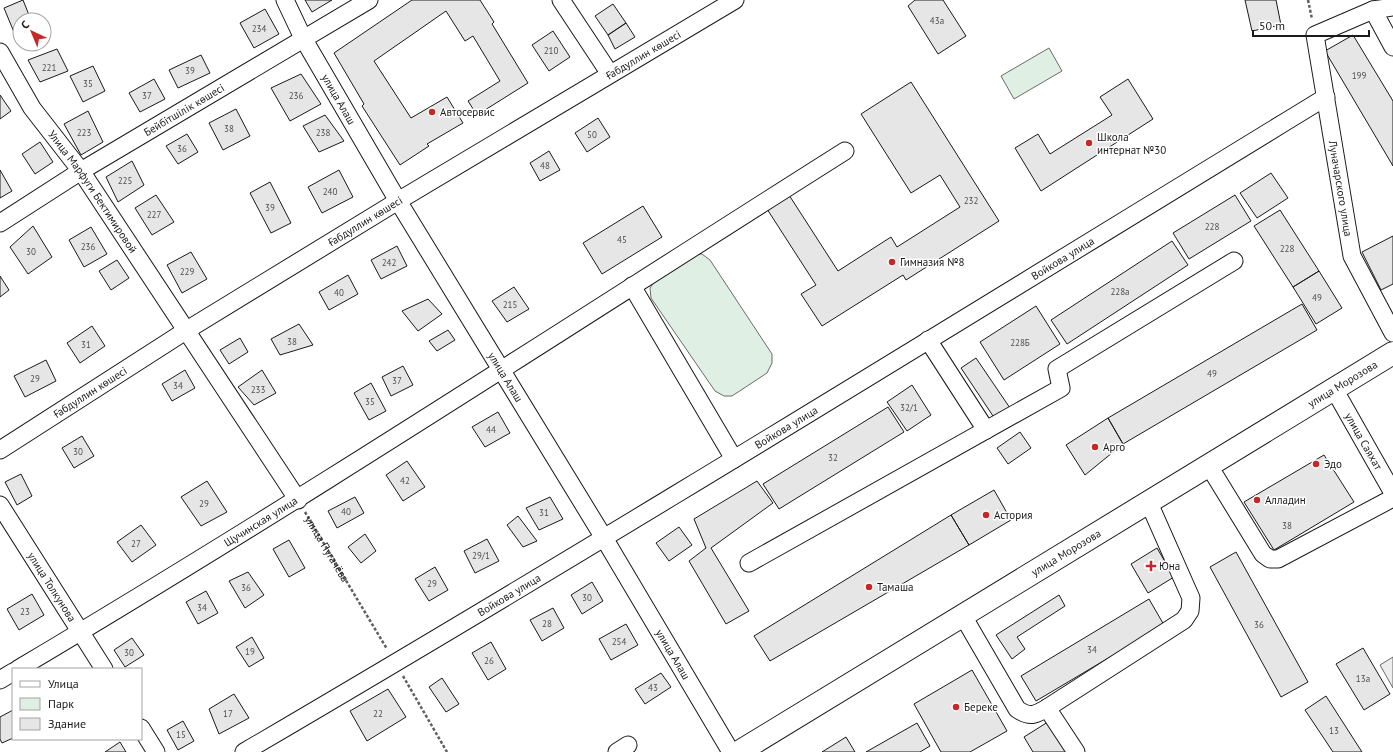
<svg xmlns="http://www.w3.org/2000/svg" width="1393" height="752" viewBox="0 0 1393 752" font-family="'PT Sans',sans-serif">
<rect width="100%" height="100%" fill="#fff"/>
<!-- green -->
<path fill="#e0efe3" stroke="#6a6a6a" d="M1049 48 1062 71 1014 99 1001 76Z
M694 254H702L710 260 772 354V363L767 373 732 396H724L715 391 651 298 650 288 657 278Z"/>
<!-- parking -->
<path fill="#ededed" stroke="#6a6a6a" d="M1393 657V688L1380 665Z"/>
<!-- building -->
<path fill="#e6e6e6" stroke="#1a1a1a" d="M23 0 31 20H20V36L16 37 4 8Z
M305 0H332L312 12Z
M412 0H480L494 22 492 24 528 83 477 115 468 101 500 81 473 36 465 41 446 11 374 61 411 118 447 97 463 123 427 144 429 146 400 165 362 106 364 104 334 53Z
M915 0H943L966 36 938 54 908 6Z
M1245 0H1276L1281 25 1252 31Z
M613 4 626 23 608 35 595 16Z
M265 9 279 34 254 48 240 23Z
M626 23 635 37 615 49 608 35Z
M553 31 570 57 549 71 532 45Z
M1353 35 1393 101V166L1325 51Z
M57 49 68 71 40 82 28 60Z
M201 55 210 73 178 88 169 70Z
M93 66 105 91 83 102 70 76Z
M301 74 321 104 290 121 271 88Z
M154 79 165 99 140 112 129 93Z
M1128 79 1153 119 1041 191 1015 148 1038 134 1050 154 1112 115 1100 97Z
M911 82 999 221 906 280 903 275 822 326 801 294 816 285 767 209 789 195 838 271 891 237 897 247 960 207 940 175 911 193 861 114Z
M0 95 11 111 0 119Z
M236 109 250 136 223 150 209 123Z
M88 111 103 142 81 155 64 124Z
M325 115 344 141 319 152 303 126Z
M598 118 610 137 587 152 575 133Z
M187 134 198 152 178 164 166 146Z
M40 142 53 162 35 174 22 154Z
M549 151 560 170 540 181 530 163Z
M132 161 144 185 118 202 106 177Z
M0 170 12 191 0 198Z
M339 170 353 197 322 213 308 187Z
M1271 173 1288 198 1257 218 1240 193Z
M270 182 291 223 271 233 250 193Z
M156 195 174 222 152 235 135 208Z
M1235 195 1251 221 1189 259 1173 233Z
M643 206 662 237 602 274 583 243Z
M1280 210 1319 271 1293 287 1254 226Z
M33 226 52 257 28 274 10 247Z
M91 227 107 254 84 267 69 240Z
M1393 236V284L1381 290 1362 252Z
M1172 241 1188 265 1067 344 1051 320Z
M397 246 407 266 381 279 371 260Z
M191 252 207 279 182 293 167 265Z
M117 260 129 278 111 290 99 271Z
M1319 271 1342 308 1316 324 1293 287Z
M348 275 358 294 329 310 319 292Z
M0 276 9 290 0 297Z
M514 287 529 309 507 322 492 301Z
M428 299 442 314 418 331 402 311Z
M1302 304 1317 330 1123 444 1108 418Z
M1036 306 1060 344 1004 380 980 342Z
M299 324 313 345 280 355 271 339Z
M92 326 105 346 80 363 67 343Z
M448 330 455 340 437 351 429 341Z
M240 338 248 352 229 364 220 350Z
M976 358 1010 408 995 419 961 368Z
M46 360 56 381 25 397 14 376Z
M403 366 413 385 391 396 382 377Z
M185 370 195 388 172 401 162 384Z
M262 370 276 393 254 405 238 387Z
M371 383 386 411 369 420 354 393Z
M912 385 931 415 907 431 887 402Z
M888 407 904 432 779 509 763 484Z
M498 412 510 433 485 447 472 427Z
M1108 418 1123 444 1085 475 1066 445Z
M1020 432 1031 448 1008 464 997 448Z
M82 436 94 456 74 468 62 448Z
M1324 455 1354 502 1274 550 1244 502Z
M407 461 425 487 403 501 386 475Z
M21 474 32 496 17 505 5 482Z
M207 481 227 512 201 526 181 497Z
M757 481 773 503 711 548 749 611 726 624 689 561 706 548 694 519Z
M994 490 1011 520 969 545 951 515Z
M355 497 364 513 337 528 328 511Z
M550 497 563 519 539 530 526 508Z
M951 515 969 545 770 661 754 636Z
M518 516 537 541 523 547 507 525Z
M141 525 156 545 132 562 117 542Z
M679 527 692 545 669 561 656 543Z
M365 534 376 551 361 563 348 547Z
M487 539 499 561 475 573 464 551Z
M289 540 305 568 289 577 273 549Z
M1157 548 1174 577 1148 593 1131 564Z
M1236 552 1308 682 1281 697 1210 567Z
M435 567 448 590 429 601 415 579Z
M248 572 264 595 245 608 229 581Z
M592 582 603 601 582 614 571 595Z
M206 591 218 613 198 624 186 602Z
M32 594 44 615 19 630 7 609Z
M1059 595 1065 606 1017 637 1025 649 1012 659 996 635Z
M1149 599 1164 625 1036 701 1021 676Z
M553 608 564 628 542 641 530 620Z
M626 624 638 645 611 660 599 639Z
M252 637 264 658 249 667 236 647Z
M132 638 144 655 125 667 114 650Z
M491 642 506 669 488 680 472 653Z
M1363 648 1390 694 1364 710 1336 664Z
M972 670 1007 731 970 752H941L914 704Z
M661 673 671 687 645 704 635 689Z
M442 678 459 704 446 712 429 687Z
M388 689 406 717 367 741 350 711Z
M234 694 249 718 219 734 209 709Z
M1326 696 1362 752H1333L1305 710Z
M13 710V738L2 743 0 739V717Z
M1051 720 1071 752H1033L1024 737Z
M183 721 194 741 178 750 167 730Z
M917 723 930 746 920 752H866Z
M846 737 855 752H822Z
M120 742 126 752H105Z"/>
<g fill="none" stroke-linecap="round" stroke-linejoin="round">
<defs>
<g id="minor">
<path id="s2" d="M285 0 303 38 398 201 604 538 731 752"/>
<path d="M561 0 610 74"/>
<path id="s3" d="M1393 7 1373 10 1315 35 1352 256 1393 333"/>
<path d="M1373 10 1393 47"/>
<path id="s4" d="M0 52 32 108 81 171 298 500"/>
<path id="s5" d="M0 223 81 171 369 0"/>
<path d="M632 286 734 459"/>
<path d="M928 340 986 430"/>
<path id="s6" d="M1334 389 1393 493"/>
<path id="s7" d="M0 450 187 330 398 201 735 0"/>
<path d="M1209 466 1263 554 1270 559H1278L1393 498"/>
<path id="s8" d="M0 505 104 669"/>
<path d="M749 563 1061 388 1057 369 1234 261"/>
<path d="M963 616 1017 709C1030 718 1035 715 1047 708L1184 620 1190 611 1191 598 1149 503"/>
<path id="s9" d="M18 669C298 503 570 325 845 151"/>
<path d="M0 680 13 672"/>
<path d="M1047 708 1076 752"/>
<path d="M141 728 156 752"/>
<path id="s10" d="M244 752C608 539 966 317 1326 97"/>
<path d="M617 752 628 745"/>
</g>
<g id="major">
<path id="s11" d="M739 752 1393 353"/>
</g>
</defs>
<!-- minor casing -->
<use href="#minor" stroke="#1a1a1a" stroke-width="19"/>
<!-- major casing -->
<use href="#major" stroke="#1a1a1a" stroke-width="24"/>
<!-- path -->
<g stroke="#5f5f5f" stroke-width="2.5" stroke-dasharray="3 2" stroke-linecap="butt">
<path d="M1308 0 1312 19"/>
<path id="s1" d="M305 512 387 649"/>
<path d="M403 676 447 752"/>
</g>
<!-- minor -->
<use href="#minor" stroke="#fff" stroke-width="17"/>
<!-- major -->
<use href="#major" stroke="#fff" stroke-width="22"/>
</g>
<!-- markers -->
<g fill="#c62828" stroke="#fff" stroke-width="1.5">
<circle cx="432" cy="112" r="4"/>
<circle cx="1089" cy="143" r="4"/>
<circle cx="892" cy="262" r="4"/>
<circle cx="1095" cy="447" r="4"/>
<circle cx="1316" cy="464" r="4"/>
<circle cx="1257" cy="500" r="4"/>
<circle cx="986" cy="515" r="4"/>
<path d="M1149 560h4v4h4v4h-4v4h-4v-4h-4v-4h4z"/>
<circle cx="869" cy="587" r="4"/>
<circle cx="956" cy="707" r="4"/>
</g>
<g text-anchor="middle" stroke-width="3" stroke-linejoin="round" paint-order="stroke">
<!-- number labels -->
<g font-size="9" fill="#4d4d4d">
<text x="937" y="24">43а</text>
<text x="259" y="32">234</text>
<text x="551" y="54">210</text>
<text x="49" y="71">221</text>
<text x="190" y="74">39</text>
<text x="1359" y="79">199</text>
<text x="88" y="87">35</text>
<text x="147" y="99">37</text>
<text x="296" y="99">236</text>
<text x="229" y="132">38</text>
<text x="84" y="136">223</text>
<text x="323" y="136">238</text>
<text x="592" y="138">50</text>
<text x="182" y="152">36</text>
<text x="545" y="169">48</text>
<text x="125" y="184">225</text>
<text x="330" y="195">240</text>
<text x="971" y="204">232</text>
<text x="270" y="211">39</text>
<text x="154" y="218">227</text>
<text x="1212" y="230">228</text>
<text x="622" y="243">45</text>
<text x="88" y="250">236</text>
<text x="1287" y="252">228</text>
<text x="31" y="255">30</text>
<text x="389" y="266">242</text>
<text x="187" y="275">229</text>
<text x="1120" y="295">228а</text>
<text x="339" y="296">40</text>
<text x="1317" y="301">49</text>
<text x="510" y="308">215</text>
<text x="292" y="345">38</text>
<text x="1020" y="346">228Б</text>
<text x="86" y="348">31</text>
<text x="1212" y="377">49</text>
<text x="35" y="382">29</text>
<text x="397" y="384">37</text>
<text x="178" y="389">34</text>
<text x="258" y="393">233</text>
<text x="370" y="405">35</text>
<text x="909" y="411">32/1</text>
<text x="491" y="433">44</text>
<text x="78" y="455">30</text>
<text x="833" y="461">32</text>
<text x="405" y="484">42</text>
<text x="204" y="507">29</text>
<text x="346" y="515">40</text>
<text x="544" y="516">31</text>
<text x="1287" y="529">38</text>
<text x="136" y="547">27</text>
<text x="481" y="559">29/1</text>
<text x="432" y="587">29</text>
<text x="246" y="591">36</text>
<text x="587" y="601">30</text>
<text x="202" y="611">34</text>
<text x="25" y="615">23</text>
<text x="547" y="627">28</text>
<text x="1259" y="628">36</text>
<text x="619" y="645">254</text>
<text x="1092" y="653">34</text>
<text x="250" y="655">19</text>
<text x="129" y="656">30</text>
<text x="489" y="664">26</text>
<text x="1363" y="682">13а</text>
<text x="653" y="691">43</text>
<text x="228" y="717">17</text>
<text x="378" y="717">22</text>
<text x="1334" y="734">13</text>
<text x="181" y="738">15</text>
</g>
<!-- street labels -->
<g font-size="11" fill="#1a1a1a" stroke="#fff">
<text dy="4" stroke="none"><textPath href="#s7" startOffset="755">Ғабдуллин көшесі</textPath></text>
<text dy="4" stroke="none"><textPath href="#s2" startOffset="113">улица Алаш</textPath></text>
<text dy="4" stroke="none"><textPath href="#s5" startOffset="216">Бейбітшілік көшесі</textPath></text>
<text dy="4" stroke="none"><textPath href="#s3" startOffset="239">Луначарского улица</textPath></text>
<text dy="4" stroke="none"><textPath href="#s4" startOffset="168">Улица Марфуги Бектимировой</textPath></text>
<text dy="4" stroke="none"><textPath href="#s7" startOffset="431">Ғабдуллин көшесі</textPath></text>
<text dy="4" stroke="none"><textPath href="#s10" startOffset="956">Войкова улица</textPath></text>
<text dy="4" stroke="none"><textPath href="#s2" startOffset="437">улица Алаш</textPath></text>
<text dy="4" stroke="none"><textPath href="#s11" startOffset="707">улица Морозова</textPath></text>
<text dy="4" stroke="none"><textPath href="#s7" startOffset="107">Ғабдуллин көшесі</textPath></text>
<text dy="4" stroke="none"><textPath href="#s10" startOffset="632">Войкова улица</textPath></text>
<text dy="4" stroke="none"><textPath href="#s6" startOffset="60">улица Саяхат</textPath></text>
<text dy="4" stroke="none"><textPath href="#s9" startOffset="284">Щучинская улица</textPath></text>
<text dy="4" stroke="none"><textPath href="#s1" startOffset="43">улица Пугачёва</textPath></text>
<text dy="4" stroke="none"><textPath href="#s11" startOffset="383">улица Морозова</textPath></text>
<text dy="4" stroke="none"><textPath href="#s8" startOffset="97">улица Толкунова</textPath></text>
<text dy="4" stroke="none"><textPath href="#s10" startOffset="308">Войкова улица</textPath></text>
<text dy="4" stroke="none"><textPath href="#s2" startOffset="761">улица Алаш</textPath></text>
</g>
<!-- poi labels -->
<g font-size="11" fill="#1a1a1a" stroke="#fff" text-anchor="start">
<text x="440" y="116">Автосервис</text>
<text x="1097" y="141">Школа<tspan x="1097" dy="13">интернат №30</tspan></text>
<text x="900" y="266">Гимназия №8</text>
<text x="1103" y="451">Арго</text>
<text x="1324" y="468">Эдо</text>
<text x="1265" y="504">Алладин</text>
<text x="994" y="519">Астория</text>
<text x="1159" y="570">Юна</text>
<text x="877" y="591">Тамаша</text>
<text x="964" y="711">Береке</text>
</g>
</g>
<!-- legend -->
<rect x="12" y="668" width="130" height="72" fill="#ffffff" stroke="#a3a3a3"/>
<rect x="20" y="681" width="20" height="6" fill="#ffffff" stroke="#a3a3a3"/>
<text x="48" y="688" font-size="12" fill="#1a1a1a">Улица</text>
<rect x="20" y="698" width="20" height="12" fill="#e0efe3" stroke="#a3a3a3"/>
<text x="48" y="708" font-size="12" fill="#1a1a1a">Парк</text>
<rect x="20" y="718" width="20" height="12" fill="#e6e6e6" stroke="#a3a3a3"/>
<text x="48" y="728" font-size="12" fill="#1a1a1a">Здание</text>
<!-- north arrow -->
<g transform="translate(32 32) rotate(316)"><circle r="19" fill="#ffffff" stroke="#a3a3a3"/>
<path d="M0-3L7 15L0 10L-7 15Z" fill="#c62828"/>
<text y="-6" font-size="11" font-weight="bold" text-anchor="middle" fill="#1a1a1a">С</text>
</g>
<!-- scale -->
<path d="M1253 30v6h116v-6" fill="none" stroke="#1a1a1a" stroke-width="2"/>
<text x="1259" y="30" font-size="12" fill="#1a1a1a" stroke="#ffffff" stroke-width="3" paint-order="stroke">50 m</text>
</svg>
